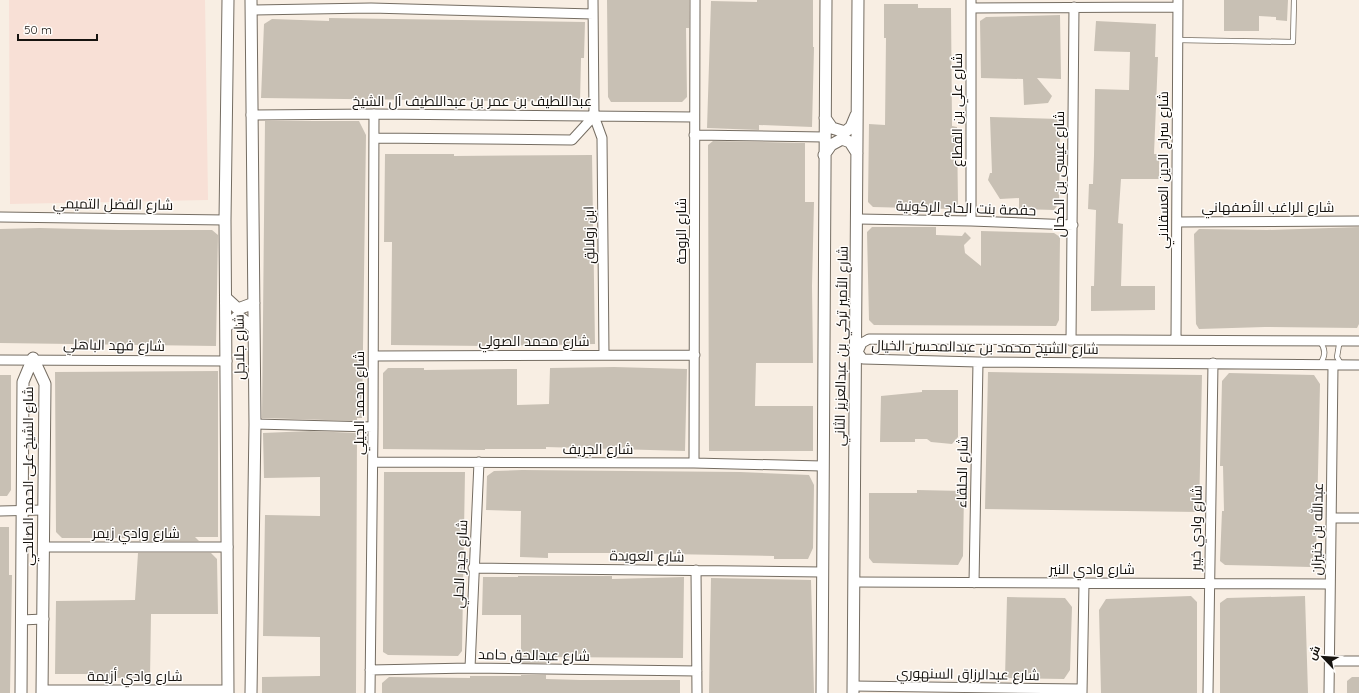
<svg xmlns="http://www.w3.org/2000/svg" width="1359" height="693" viewBox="0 0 1359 693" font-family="Quicksand,Cairo,sans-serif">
<rect width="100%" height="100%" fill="#f8eee3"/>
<!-- commercial -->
<path fill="#f8e0d6" d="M9 0H205L208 200 10 204Z"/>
<!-- building -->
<path fill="#c8c0b4" d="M607 0H689V28H686L687 97 682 102H611L608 97Z
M757 0H813V47H814L812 127 759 125V130L707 128 711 1 757 2Z
M1224 0H1288L1287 21 1276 20V17L1259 16V31H1224Z
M884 4H918V8H951L952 126 957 127 958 205 950 209 873 207 868 202 869 124 885 125 886 38H884Z
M1060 15 1061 79 1037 78 1052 96 1048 103 1024 105 1023 79 981 78 980 21 986 17Z
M329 18 585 22 584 58H581L580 102 261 98 264 24 272 19 329 21Z
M1096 21 1156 24 1155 57H1158L1154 154H1159V179H1121L1118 223 1123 224 1121 286H1155V310L1091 311V286H1094L1096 210 1088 209 1089 184H1093L1094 156 1095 89 1129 90 1130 52 1094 51Z
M990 117 1060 119 1059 203 1054 210 1019 209V198L1000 199 988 180 990 173H992Z
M265 121H359L366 135 362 418H357V421L262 418Z
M713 141 805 143V202H814L812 286 813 363H756L755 406H813V451H709L708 145Z
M385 154H454V156L592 155 595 344 488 346 391 345 392 242H384Z
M872 227H936V235L962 236 965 232 971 238 964 245 965 253 981 266V231L1054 233 1060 237 1059 320 1056 326 874 325 869 320 867 232Z
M1359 227V324L1357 328 1265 327 1199 329 1196 324 1194 234 1199 229 1267 230Z
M40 228 119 230H212L218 235 216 346 0 343V229Z
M614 367 687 369 685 451 546 447V449H485V450L383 449V373L388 368H424V370L517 369V405L549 404 550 368Z
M218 371V537H195L199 541H139V538H62L56 532 55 372Z
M988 372 1202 375 1199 512 985 509Z
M1229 373 1314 375 1320 384 1316 561 1310 567 1225 565 1220 561 1222 511H1224L1223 466H1220L1222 381Z
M0 375H11V490L7 496H0Z
M922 390H958V437L952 444 931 442 927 439H915V442H880L881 396 922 392Z
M310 431 357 433 356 693H262V677L320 676V637L263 636 265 515 320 516V477L264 478 263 433Z
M522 470 740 472 809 475 814 485 813 548 808 559H774V556L612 553H548V558L520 557 521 511 486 510 487 476 494 471Z
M384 472H465L462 651 458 656 388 655 383 652Z
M917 490 964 491 963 556 958 565 873 563 869 558V493H917Z
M0 527H9V575H12L10 693H0Z
M138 553H211L217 559 218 614H151L150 678H101V674H55L56 601 135 600Z
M518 576H612V579L684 577 683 658 548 657V663H521V615H482L483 577H518Z
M711 578 811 580 814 693H709Z
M1191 596 1197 602V693H1101L1099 610 1106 599Z
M1305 596 1308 693H1220V603L1227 598Z
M1007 597 1065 598 1072 607 1070 670 1064 679 1005 678Z
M521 675H546V679L580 680H680V693H382V683L389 677 470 678V676H521Z
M1352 677H1359V693H1347V681Z"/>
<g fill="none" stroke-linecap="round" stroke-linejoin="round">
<defs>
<path id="service" d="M1177 40 1293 42 1294 0
M1320 364C1325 357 1326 349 1320 342
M1341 364 1337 357 1339 345 1342 342"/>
<path id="minor" d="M593 0 594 116 602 138 604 355
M971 8 1177 7
M251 10 371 8 593 14
M251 115 374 114 694 117
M694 135 824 137
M375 138 572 140 594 116
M0 217 225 220
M858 219 971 221 1073 225
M971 221V0
M1177 222 1359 221
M1176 339 1178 0
M1071 341 1074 7
M1359 341 869 339 862 343 858 352 863 359 978 362 1359 365
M374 356 695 355
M0 360 227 361
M255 424 373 427
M373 462 694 463 822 466
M694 463 695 0
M0 511 43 510
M1331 518H1359
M44 547H228
M473 568 821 572
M696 570 697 693
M854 582 1330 584
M974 583 978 362
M21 620 44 619
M1330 661H1359
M470 668 479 462
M370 670 470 668 697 671
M853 686 1082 689
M42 690H228
M370 693 373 427 374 114
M1082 693 1084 583
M1208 693 1213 363
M1329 693 1333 366"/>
<path id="tertiary" d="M228 0 225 220 228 693
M251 0 255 424 251 693
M825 118 832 128 845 132 851 127 856 115
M824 155 831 145 842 139 850 142 857 153
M226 298 238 309 254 303
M227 326 238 316 254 328
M21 693 23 382 33 358 45 384 42 693
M822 693 826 0
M853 693 858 0"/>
</defs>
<!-- service casing -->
<use href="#service" stroke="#756d62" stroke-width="6"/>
<!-- minor casing -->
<use href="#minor" stroke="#756d62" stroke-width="11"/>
<!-- tertiary casing -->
<use href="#tertiary" stroke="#756d62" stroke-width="13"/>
<!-- service -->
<use href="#service" stroke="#fff" stroke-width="4.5"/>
<!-- minor -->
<use href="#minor" stroke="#fff" stroke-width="9"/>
<!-- tertiary -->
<use href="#tertiary" stroke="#fff" stroke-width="11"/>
</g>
<g text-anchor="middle" stroke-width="3" stroke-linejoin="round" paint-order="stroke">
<!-- street labels -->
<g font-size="14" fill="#16130f" stroke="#fffdfb">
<text x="472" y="106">عبداللطيف بن عمر بن عبداللطيف آل الشيخ</text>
<text transform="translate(957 110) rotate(-90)" y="5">شارع علي بن القطاع</text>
<text transform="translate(1163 170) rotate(-90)" y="5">شارع سراج الدين العسقلاني</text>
<text transform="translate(1059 174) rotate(-90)" y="5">شارع عيسى بن الكحال</text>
<text transform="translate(113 204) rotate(1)" y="5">شارع الفضل التميمي</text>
<text x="1268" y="212">شارع الراغب الأصفهاني</text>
<text transform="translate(966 208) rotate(2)" y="5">حفصة بنت الحاج الركونية</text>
<text transform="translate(681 231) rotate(-90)" y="5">شارع الروحة</text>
<text transform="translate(589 235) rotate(-91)" y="5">ابن زولالق</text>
<text x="534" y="346">شارع محمد الصولي</text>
<text transform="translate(114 345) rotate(1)" y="5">شارع فهد الباهلي</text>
<text transform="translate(841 346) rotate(-89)" y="5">شارع الأمير تركي بن عبدالعزيز الثاني</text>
<text transform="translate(239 347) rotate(-91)" y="5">شارع جلاجل</text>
<text transform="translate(985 347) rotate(1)" y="5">شارع الشيخ محمد بن عبدالمحسن الخيال</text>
<text transform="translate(359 403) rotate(-90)" y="5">شارع محمد الجيلي</text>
<text x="598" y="454">شارع الجريف</text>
<text transform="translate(962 472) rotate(-89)" y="5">شارع الحلقاء</text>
<text transform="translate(28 476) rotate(-90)" y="5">شارع الشيخ على الحمد الصالحي</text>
<text transform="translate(1196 528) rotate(-89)" y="5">شارع وادي خيبر</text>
<text transform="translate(1317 529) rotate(-89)" y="5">عبدالله بن خنيزان</text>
<text x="136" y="538">شارع وادي زيمر</text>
<text transform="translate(647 556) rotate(1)" y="5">شارع العويدة</text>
<text transform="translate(460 564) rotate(-87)" y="5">شارع حيدر الحلي</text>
<text x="1092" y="574">شارع وادي النير</text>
<text transform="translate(534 655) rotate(1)" y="5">شارع عبدالحق حامد</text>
<text transform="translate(968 674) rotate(1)" y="5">شارع عبدالرزاق السنهوري</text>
<text x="135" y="681">شارع وادي أزيمة</text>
</g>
</g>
<!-- north arrow -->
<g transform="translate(1323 657) rotate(295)" stroke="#fffdfb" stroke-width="3" paint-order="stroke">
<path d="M0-3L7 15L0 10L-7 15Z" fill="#16130f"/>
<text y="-6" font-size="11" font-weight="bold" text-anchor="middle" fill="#16130f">ش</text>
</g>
<!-- scale -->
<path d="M18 34v6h79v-6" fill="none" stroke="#16130f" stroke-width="2"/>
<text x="24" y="34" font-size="12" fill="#16130f" stroke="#fffdfb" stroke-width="3" paint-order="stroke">50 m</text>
</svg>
